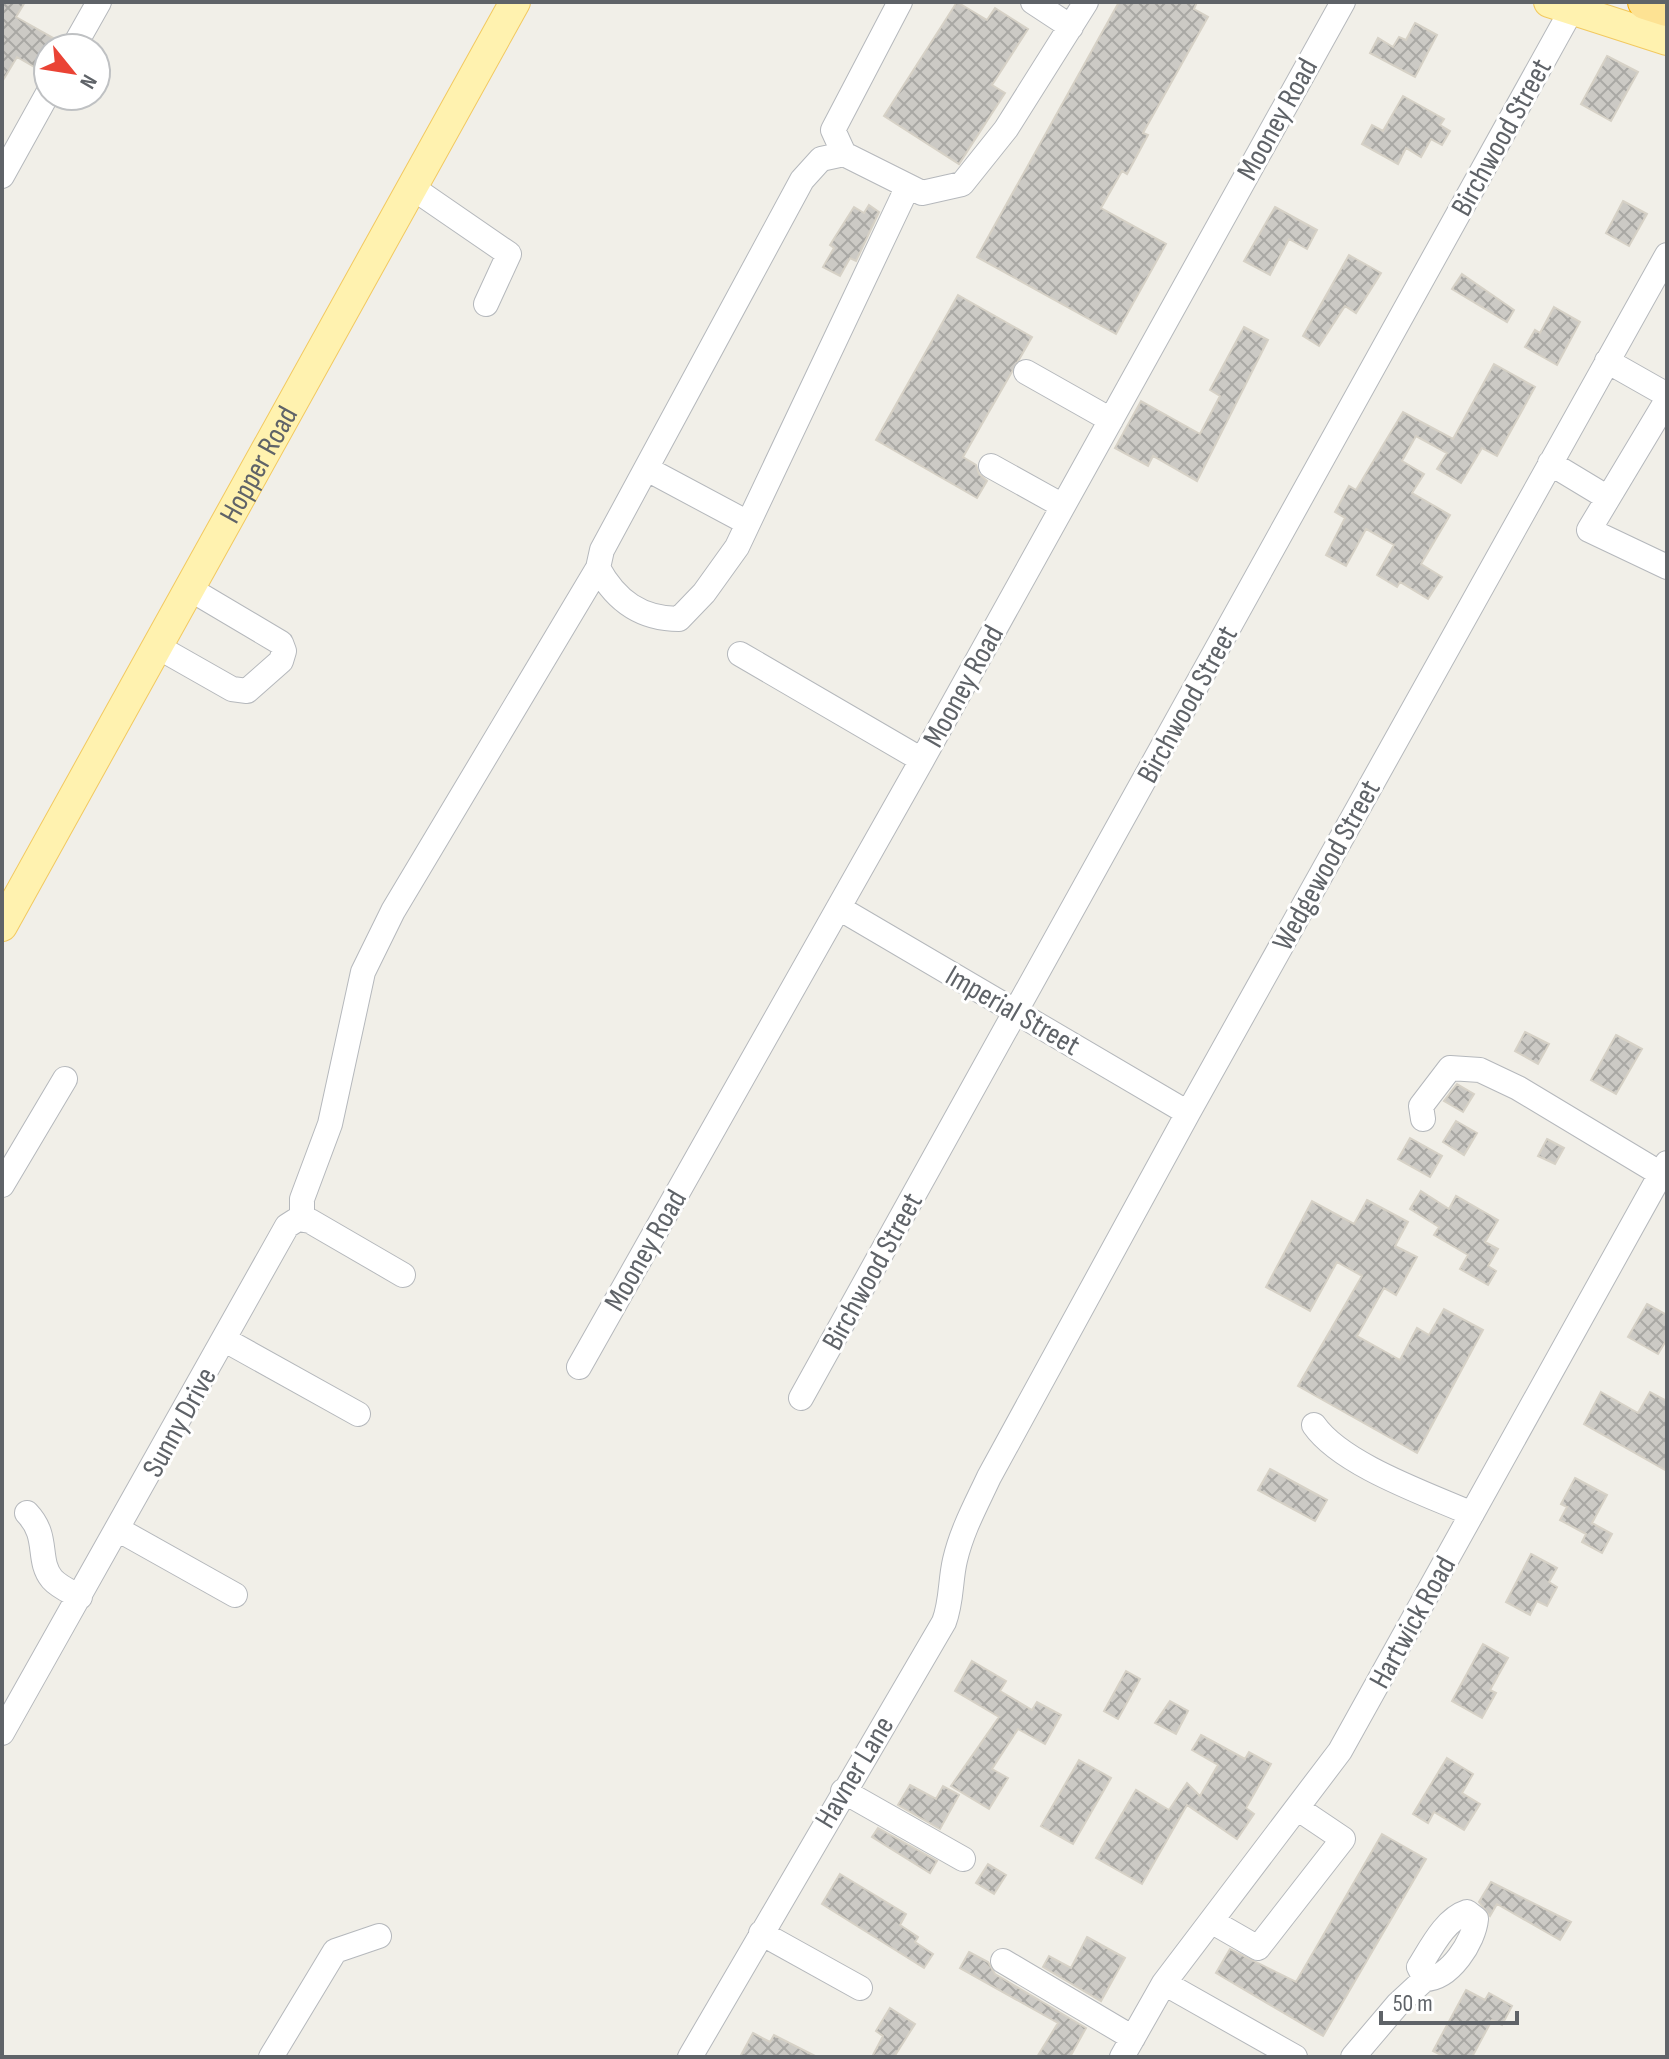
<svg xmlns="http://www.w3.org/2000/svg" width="1669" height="2059" viewBox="0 0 1669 2059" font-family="'Sofia Sans Condensed',sans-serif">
<defs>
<pattern id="building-cross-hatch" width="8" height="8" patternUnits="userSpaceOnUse" patternTransform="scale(2)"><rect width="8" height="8" fill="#cccac5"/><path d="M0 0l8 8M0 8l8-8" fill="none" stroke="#a9a8a4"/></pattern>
</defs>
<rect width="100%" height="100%" fill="#f1efe8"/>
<!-- building -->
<path fill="url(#building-cross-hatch)" stroke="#d6d1c6" stroke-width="2" d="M2 2H25L16 17 53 38 36 68 17 57 2 82Z
M957 2 987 20 995 8 1028 29 992 85 1005 93 959 164 884 116Z
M1119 2H1197L1194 9 1208 17 1143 133 1148 135 1127 174 1122 171 1101 208 1166 244 1116 334 977 257Z
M1415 23 1437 35 1415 77 1370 53 1378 38 1393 47 1399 37 1406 40Z
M1607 56 1638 72 1611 121 1581 104Z
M1403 96 1444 119 1440 125 1450 131 1442 145 1431 139 1421 157 1406 148 1398 164 1362 144 1372 125 1383 131Z
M1623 201 1647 214 1629 246 1606 233Z
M869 205 879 212 856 261 850 258 840 276 823 267 834 248 830 245 854 207 864 213Z
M1275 207 1317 230 1307 249 1289 239 1270 275 1244 261Z
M1349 255 1381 273 1356 313 1345 306 1319 346 1303 336Z
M1462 274 1514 310 1507 322 1452 289Z
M958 295 1032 337 963 457 976 465 979 474 987 481 977 498 876 440Z
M1554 307 1580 322 1557 365 1525 347 1535 330 1540 333Z
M1244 327 1268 340 1197 481 1153 456 1148 466 1115 448 1141 401 1200 434 1220 396 1210 390Z
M1494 364 1535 387 1497 456 1482 448 1461 483 1437 469 1447 453 1416 436 1402 461 1424 474 1412 493 1450 515 1421 564 1442 577 1428 599 1400 582 1397 587 1377 575 1394 545 1366 529 1346 566 1326 555 1345 518 1335 512 1349 486 1356 490 1403 412 1453 439Z
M1525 1032 1549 1044 1538 1064 1515 1051Z
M1616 1035 1642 1049 1616 1094 1591 1080Z
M1457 1084 1474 1094 1463 1112 1444 1101Z
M1456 1121 1477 1133 1464 1155 1443 1142Z
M1410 1138 1442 1156 1430 1177 1398 1159Z
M1547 1139 1564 1148 1555 1164 1538 1156Z
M1421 1191 1449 1209 1456 1196 1498 1220 1485 1242 1498 1249 1488 1266 1496 1271 1488 1285 1460 1269 1468 1255 1434 1235 1439 1227 1410 1209Z
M1367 1200 1408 1222 1395 1246 1417 1257 1396 1295 1384 1288 1357 1336 1400 1360 1417 1328 1429 1335 1444 1309 1483 1330 1417 1453 1298 1386 1362 1276 1337 1262 1310 1311 1266 1287 1312 1201 1354 1224Z
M1647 1304 1667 1315V1339L1658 1354 1628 1337Z
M1601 1392 1638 1413 1650 1392 1667 1401V1471L1584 1424Z
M1270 1469 1327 1500 1315 1521 1258 1490Z
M1575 1478 1607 1495 1592 1523 1612 1534 1602 1553 1582 1542 1586 1534 1560 1520 1567 1507 1561 1504Z
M1531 1554 1557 1568 1549 1582 1557 1587 1547 1606 1537 1601 1530 1615 1506 1602Z
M1483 1644 1508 1658 1490 1690 1496 1693 1482 1718 1452 1701Z
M972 1661 1006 1681 1000 1691 1032 1710 1037 1702 1061 1715 1045 1744 1018 1729 992 1769 1008 1778 989 1809 951 1786 999 1717 955 1691Z
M1126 1671 1140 1679 1118 1719 1104 1711Z
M1170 1701 1188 1711 1176 1734 1155 1723Z
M1201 1735 1245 1759 1249 1752 1271 1764 1246 1808 1254 1814 1237 1839 1187 1805 1142 1884 1096 1858 1136 1790 1169 1810 1187 1783 1200 1796 1218 1765 1192 1750Z
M1447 1758 1473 1774 1462 1793 1480 1804 1464 1830 1434 1812 1428 1823 1413 1814Z
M1079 1760 1111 1778 1073 1844 1041 1826Z
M910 1785 936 1799 943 1786 959 1795 940 1829 898 1805Z
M878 1828 937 1861 930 1873 872 1837Z
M1382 1834 1426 1859 1323 2036 1216 1973 1230 1949 1296 1982Z
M988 1864 1006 1875 994 1894 976 1883Z
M840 1874 906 1914 900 1925 918 1937 915 1942 933 1954 924 1968 822 1904Z
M1491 1882 1571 1922 1560 1940 1497 1904 1490 1916 1479 1902Z
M1087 1937 1125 1958 1101 2001 1043 1967 1049 1956 1071 1968Z
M969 1952 988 1962 995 1974 1086 2028 1070 2057H1037L1058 2023 960 1968Z
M1466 1990 1485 2000 1489 1993 1512 2006 1502 2025 1492 2020 1472 2057H1445L1433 2051Z
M890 2008 915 2024 894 2057H872L883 2036 876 2031Z
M753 2033 770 2042 774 2035 817 2057H740Z"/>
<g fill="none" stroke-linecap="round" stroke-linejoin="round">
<defs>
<path id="minor" d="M900 2 833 130 844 154 922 193 962 184 1006 129 1086 2
M1033 2 1071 27
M73 48 99 2
M844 154 821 159 802 180 602 550 598 568C616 601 641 619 679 619L704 593 737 547 908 186
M2 176 48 93
M413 188 509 254 486 304
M1607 361 1667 395
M1026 372 1111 420
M1667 400 1589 530 1667 567
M1550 463 1608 498
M991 466 1063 506
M647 469 748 523
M158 647 232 689 247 691 281 661 284 651 281 643 190 589
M740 654 922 760
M839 908 1188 1113
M1423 1119 1421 1106 1450 1068 1480 1070 1518 1088 1661 1174
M2 1185 65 1079
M302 1219V1199L330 1124 363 972 393 911 598 568
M225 1340 358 1414
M579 1367 922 760 1343 2
M801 1398 1572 9
M1314 1425C1342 1465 1427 1494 1472 1514
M27 1513C50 1537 36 1559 52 1579 59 1587 71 1592 80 1597
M119 1530 235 1595
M2 1733 287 1226 298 1219 310 1221 403 1275
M843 1791 963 1859
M1211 1921 1258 1948 1343 1839 1297 1808
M761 1933 860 1988
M1003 1961 1133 2038
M1164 1983 1295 2057
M271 2057 335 1951 379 1936
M690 2057 944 1622C952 1601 950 1581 955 1560 962 1530 976 1505 989 1477L1188 1113 1667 255
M1122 2057 1164 1983 1340 1751 1667 1163
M1353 2057 1398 2004 1425 1979C1450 1979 1474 1941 1476 1919L1467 1912C1445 1919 1431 1948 1419 1967L1425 1979"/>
<g id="major">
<path d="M1549 2 1667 40"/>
<path id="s1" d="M2 926 515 2"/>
</g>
<path id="highway" d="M1645 2 1667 9"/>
</defs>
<!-- minor casing -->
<use href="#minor" stroke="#b5b8bc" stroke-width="26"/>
<!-- major casing -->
<use href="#major" stroke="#f2c960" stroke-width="32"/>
<!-- highway casing -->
<use href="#highway" stroke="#f9ab00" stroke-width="36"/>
<!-- minor -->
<use href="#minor" stroke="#fff" stroke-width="24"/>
<!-- major -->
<use href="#major" stroke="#fff2af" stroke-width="30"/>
<!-- highway -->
<use href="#highway" stroke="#fde293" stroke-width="34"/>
</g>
<g text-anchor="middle" stroke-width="6" stroke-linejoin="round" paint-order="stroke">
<!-- street labels -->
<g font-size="30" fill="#5f6368" stroke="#fff">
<text transform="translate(1277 119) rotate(-61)" y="10">Mooney Road</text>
<text transform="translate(1501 137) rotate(-61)" y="10">Birchwood Street</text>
<text dy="10" stroke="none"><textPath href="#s1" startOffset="528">Hopper Road</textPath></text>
<text transform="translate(963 686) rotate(-61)" y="10">Mooney Road</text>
<text transform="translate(1187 704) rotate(-61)" y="10">Birchwood Street</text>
<text transform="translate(1326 865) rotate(-61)" y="10">Wedgewood Street</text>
<text transform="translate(1013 1010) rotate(30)" y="10">Imperial Street</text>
<text transform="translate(645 1250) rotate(-60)" y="10">Mooney Road</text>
<text transform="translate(872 1271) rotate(-61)" y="10">Birchwood Street</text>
<text transform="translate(179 1422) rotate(-61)" y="10">Sunny Drive</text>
<text transform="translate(1412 1622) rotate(-61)" y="10">Hartwick Road</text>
<text transform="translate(854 1772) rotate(-59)" y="10">Havner Lane</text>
</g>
</g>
<!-- border -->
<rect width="1669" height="2059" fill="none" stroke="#5f6368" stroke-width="8"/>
<!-- north arrow -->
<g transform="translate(72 72) rotate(120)"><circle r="38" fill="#ffffff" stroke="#bfc1c3" stroke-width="2"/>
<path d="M0-6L14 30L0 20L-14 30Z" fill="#ea4335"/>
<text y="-12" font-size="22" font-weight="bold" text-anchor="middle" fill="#5f6368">N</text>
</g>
<!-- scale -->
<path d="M1381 2011v12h136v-12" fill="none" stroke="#5f6368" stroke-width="4"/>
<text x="1393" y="2011" font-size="24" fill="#5f6368" stroke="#ffffff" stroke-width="6" paint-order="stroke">50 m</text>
</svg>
